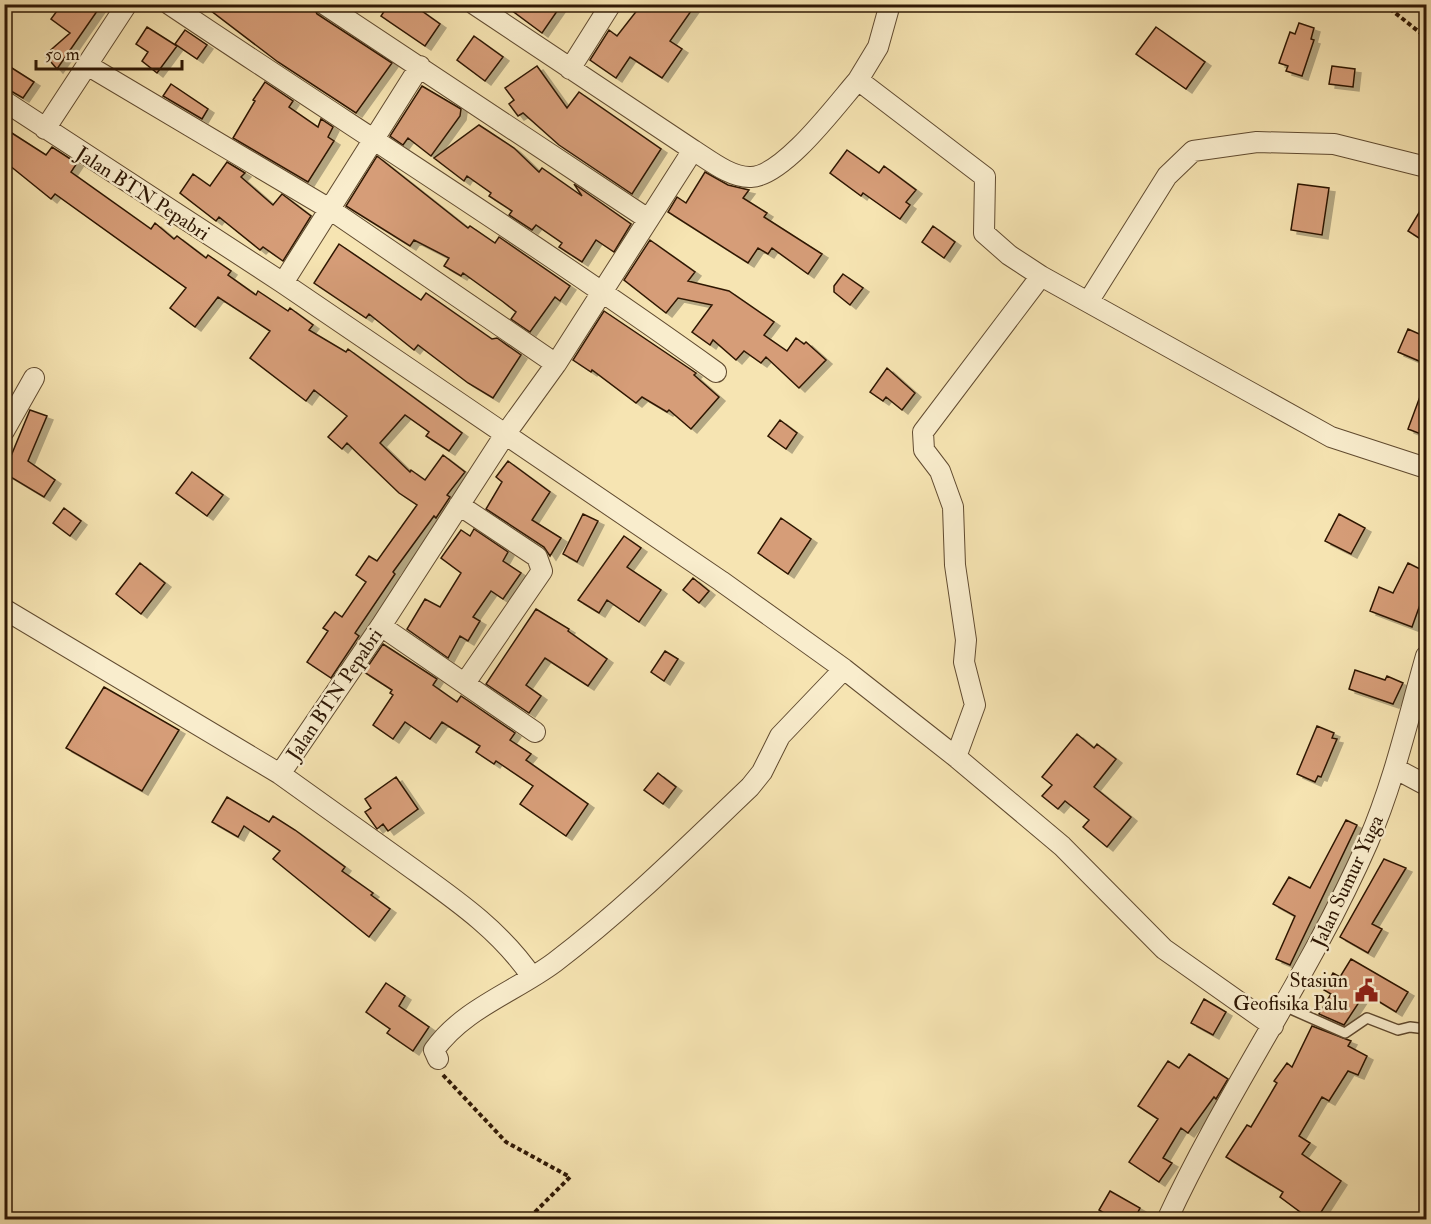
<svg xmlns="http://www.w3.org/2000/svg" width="1431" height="1224" viewBox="0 0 1431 1224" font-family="'IM FELL Double Pica',serif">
<defs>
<filter id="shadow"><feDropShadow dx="6" dy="4" stdDeviation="0" flood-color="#0004"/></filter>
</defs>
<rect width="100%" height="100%" fill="#f6e4b2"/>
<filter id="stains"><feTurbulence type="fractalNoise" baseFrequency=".00333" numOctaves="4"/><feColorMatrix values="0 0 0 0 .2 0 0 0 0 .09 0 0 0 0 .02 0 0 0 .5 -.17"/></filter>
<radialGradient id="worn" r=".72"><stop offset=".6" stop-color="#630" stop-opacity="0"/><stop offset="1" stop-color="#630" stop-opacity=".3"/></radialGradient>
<!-- building -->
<path fill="#d69d78" stroke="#2f1805" stroke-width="1.5" filter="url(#shadow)" d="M62 4H102L57 69 45 55 70 33 51 19Z
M202 4H312L317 14 392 63 356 113 278 62Z
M389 4H412L440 24 425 46 381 16Z
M503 4H562L542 33Z
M642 4H696L670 41 682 49 662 78 630 57 616 78 590 60 609 30 617 36Z
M1299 23 1314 28 1311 39 1314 40 1302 76 1286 71 1288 66 1279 63 1290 32 1295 34Z
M147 27 177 46 157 73 142 61 148 52 136 44Z
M1156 27 1205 62 1186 89 1136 54Z
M185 30 207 45 197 59 175 44Z
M474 36 503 57 485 81 457 60Z
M4 63 34 82 23 98 4 87Z
M537 66 567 108 579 92 661 149 632 194 559 145 523 113 518 116 509 104 514 100 505 88Z
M1332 66 1355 69 1353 87 1329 84Z
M265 82 293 101 289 107 318 127 321 119 333 127 328 137 334 141 308 182 233 138 255 101 253 100Z
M171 84 208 109 202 119 163 96Z
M422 86 461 109 460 116 431 156 408 138 403 145 390 136Z
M479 125 514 148 539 172 542 168 582 196 574 184 631 224 614 252 596 240 582 262 559 247 562 243 536 225 532 230 509 215 512 211 489 196 491 193 467 176 464 181 434 158Z
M4 128 46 155 52 147 72 160 77 163 71 172 151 229 155 223 174 239 177 236 206 258 208 255 231 271 228 275 256 295 258 291 288 311 290 308 313 325 309 330 346 352 348 349 462 433 449 451 426 436 429 432 405 415 380 443 410 472 411 470 425 480 443 455 465 472 447 495 450 497 436 518 434 516 393 572 395 574 355 633 359 636 331 678 307 662 328 631 323 628 335 612 342 617 366 582 356 575 369 556 377 561 417 505 399 493 347 443 342 449 328 437 347 416 314 390 306 401 250 358 270 331 218 297 195 327 170 308 186 288 55 194 51 199 4 161Z
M847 150 879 173 884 166 916 190 906 202 910 205 900 219 863 193 861 196 830 173Z
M377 156 468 228 470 226 495 243 499 237 570 286 560 301 555 297 530 332 511 319 516 312 502 301 463 273 461 276 444 266 449 258 414 240 410 246 346 206Z
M227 162 245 173 241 177 273 205 282 194 311 216 283 261 263 247 260 250 219 217 216 221 180 193 193 174 210 186Z
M705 172 728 185 749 190 743 198 767 213 764 217 822 254 808 274 772 248 768 254 758 248 748 263 668 212 677 197 686 203Z
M1298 184 1329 188 1322 235 1291 230Z
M1426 201V231L1422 240 1408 231Z
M933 226 955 242 944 258 922 242Z
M650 240 695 272 688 281 729 291 774 322 764 335 787 351 796 338 804 344 806 342 826 360 799 388 766 357 761 363 744 351 736 360 713 340 710 345 692 332 712 305 678 298 666 313 624 280Z
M339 244 421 300 426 293 492 339 497 338 521 355 493 398 468 383 418 345 414 350 369 314 366 318 314 283Z
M843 274 863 288 850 305 834 292V286Z
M604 311 696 373 694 375 719 397 691 429 669 410 667 412 642 397 636 403 592 370 591 372 573 360Z
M1408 329 1426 337V364L1398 352Z
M887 368 915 393 902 410 886 397 883 401 870 392Z
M1425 383 1426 384V436L1408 429Z
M30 410 47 416 28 461 55 480 44 497 4 473Z
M780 420 797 433 786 449 768 436Z
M508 461 550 492 532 520 561 538 550 556 544 547 486 509 502 482 496 477Z
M192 472 223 495 207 516 176 493Z
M64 508 81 521 70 536 53 523Z
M583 514 598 521 577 562 563 554Z
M1339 514 1365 528 1351 554 1325 541Z
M781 518 811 539 788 574 758 553Z
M474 529 508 552 503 561 521 573 503 599 491 591 473 617 480 621 468 641 460 636 448 658 407 629 425 599 440 607 461 573 441 558 461 530 470 536Z
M624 536 641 548 627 567 661 590 639 622 607 600 599 613 578 600Z
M140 563 165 583 141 614 116 594Z
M1408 563 1426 572V588L1412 627 1370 611 1379 587 1393 593Z
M693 578 709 591 699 603 683 590Z
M536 609 569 629 568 631 607 659 588 686 545 658 526 685 541 696 529 713 486 684Z
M383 644 437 679 433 685 457 702 461 696 515 733 510 740 531 754 526 760 588 804 566 836 520 804 533 786 496 761 494 764 476 752 480 746 442 722 430 739 405 722 393 739 373 725 393 695 390 693 392 690 364 672Z
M665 651 678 659 664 681 651 672Z
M1355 670 1385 680 1387 676 1403 683 1393 704 1349 689Z
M104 687 179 730 142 791 66 748Z
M1317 726 1334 733 1332 738 1337 739 1321 777 1318 776 1315 782 1297 774Z
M1077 734 1094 748 1097 744 1116 759 1094 787 1131 817 1107 847 1083 827 1089 820 1065 801 1058 809 1042 796 1052 785 1042 777Z
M658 773 676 787 663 804 644 790Z
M396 777 418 809 388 831 383 824 377 829 365 812 371 808 365 799Z
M227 797 269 822 273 816 295 830 345 867 342 871 373 893 371 895 390 909 369 937 273 859 280 851 244 826 238 837 212 822Z
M1346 820 1357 825 1290 965 1276 959 1295 916 1273 904 1289 877 1310 888Z
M1384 859 1406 868 1372 924 1382 929 1368 953 1340 937Z
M1351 959 1408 992 1396 1012 1365 993 1344 1025 1319 1014 1331 994 1324 990 1333 973 1340 977Z
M386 983 405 996 399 1006 429 1027 413 1051 387 1033 390 1029 366 1012Z
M1204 999 1226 1012 1213 1035 1191 1023Z
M1312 1026 1351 1041 1348 1046 1367 1056 1358 1075 1348 1071 1329 1101 1322 1097 1299 1136 1310 1143 1302 1154 1341 1181 1316 1220H1311L1280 1197 1283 1192 1226 1157 1247 1125 1251 1127 1277 1083 1274 1081 1287 1063 1292 1067Z
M1189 1054 1228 1079 1216 1099 1214 1097 1188 1133 1181 1128 1163 1158 1172 1163 1159 1182 1129 1162 1158 1119 1138 1106 1168 1061 1179 1068Z
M1110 1191 1140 1208 1134 1220H1115L1099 1210Z"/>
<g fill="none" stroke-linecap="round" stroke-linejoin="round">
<defs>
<path id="lane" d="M1284 1006 1345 1033 1367 1018 1398 1030 1410 1027 1426 1029"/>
<path id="street" d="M169 4C352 127 538 244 716 372
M324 4 648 219
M890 4 878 47 858 80 985 177 984 233 1009 255 1041 276 1331 437 1426 468
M87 65 328 208 556 364
M570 69 611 4
M4 101 283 283 721 581 844 669 956 757 1062 846 1164 949 1273 1026
M45 129 127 4
M693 150C709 160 731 178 751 177 784 176 837 104 858 80
M283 283 420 66
M1088 302 1167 176 1193 151 1257 142 1334 144 1426 167
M4 431 34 378
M459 505 537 557 542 571 465 683
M4 609 280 774 381 626 504 436 556 364 693 150 474 4
M381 626 535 732
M956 757 975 705 964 662 966 640 955 565 953 507 940 471 924 450 923 432 1041 276
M1396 769 1426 785
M280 774C321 803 362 833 403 862 450 896 499 928 532 977
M438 1059 434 1050C464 1008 515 992 555 962 625 909 687 847 750 787L762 772 780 736 844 669
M1167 1220C1227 1090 1311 973 1368 842 1394 782 1408 719 1426 656"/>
</defs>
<!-- lane casing -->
<use href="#lane" stroke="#614b30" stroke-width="12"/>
<!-- street casing -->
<use href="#street" stroke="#614b30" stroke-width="22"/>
<!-- path -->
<path stroke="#2f1805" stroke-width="4" stroke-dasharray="4.5 3" stroke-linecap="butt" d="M1384 4 1423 35
M443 1075 506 1142 570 1177 527 1220"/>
<!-- lane -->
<use href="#lane" stroke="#f9edcd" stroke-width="9"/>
<!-- street -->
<use href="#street" stroke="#f9edcd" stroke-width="20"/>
</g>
<!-- icons -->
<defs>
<symbol id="civic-bare" viewBox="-9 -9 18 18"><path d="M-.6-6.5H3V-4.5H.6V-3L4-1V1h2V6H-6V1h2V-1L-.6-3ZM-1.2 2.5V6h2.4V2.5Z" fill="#8f2418" stroke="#f9edcd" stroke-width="2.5" paint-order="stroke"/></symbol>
</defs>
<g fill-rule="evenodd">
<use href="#civic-bare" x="1350" y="974" width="33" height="33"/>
</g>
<g text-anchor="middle" stroke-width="5" stroke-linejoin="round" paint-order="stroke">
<!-- street labels -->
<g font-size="20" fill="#2f1805" stroke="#f9edcd">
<text transform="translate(143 193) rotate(33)" y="7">Jalan BTN Pepabri</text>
<text transform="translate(334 694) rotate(-56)" y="7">Jalan BTN Pepabri</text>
<text transform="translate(1347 881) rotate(-65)" y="7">Jalan Sumur Yuga</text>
</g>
<!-- poi labels -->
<g font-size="20" fill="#2f1805" stroke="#f9edcd" text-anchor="end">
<text x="1348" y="987">Stasiun<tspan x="1348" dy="23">Geofisika Palu</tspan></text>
</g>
</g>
<!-- margin -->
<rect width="1431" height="1224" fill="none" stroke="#f6e4b2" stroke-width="24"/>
<rect x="6" y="6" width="1419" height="1212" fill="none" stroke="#2f1805" stroke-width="3"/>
<rect x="12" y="12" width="1407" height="1200" fill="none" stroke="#2f1805" stroke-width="1.5"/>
<!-- scale -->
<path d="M36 60v9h146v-9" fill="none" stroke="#2f1805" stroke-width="3"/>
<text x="45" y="60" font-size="18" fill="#2f1805" stroke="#f9edcd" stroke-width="4.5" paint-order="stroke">50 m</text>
<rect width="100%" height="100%" filter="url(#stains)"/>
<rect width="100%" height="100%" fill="url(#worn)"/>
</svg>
